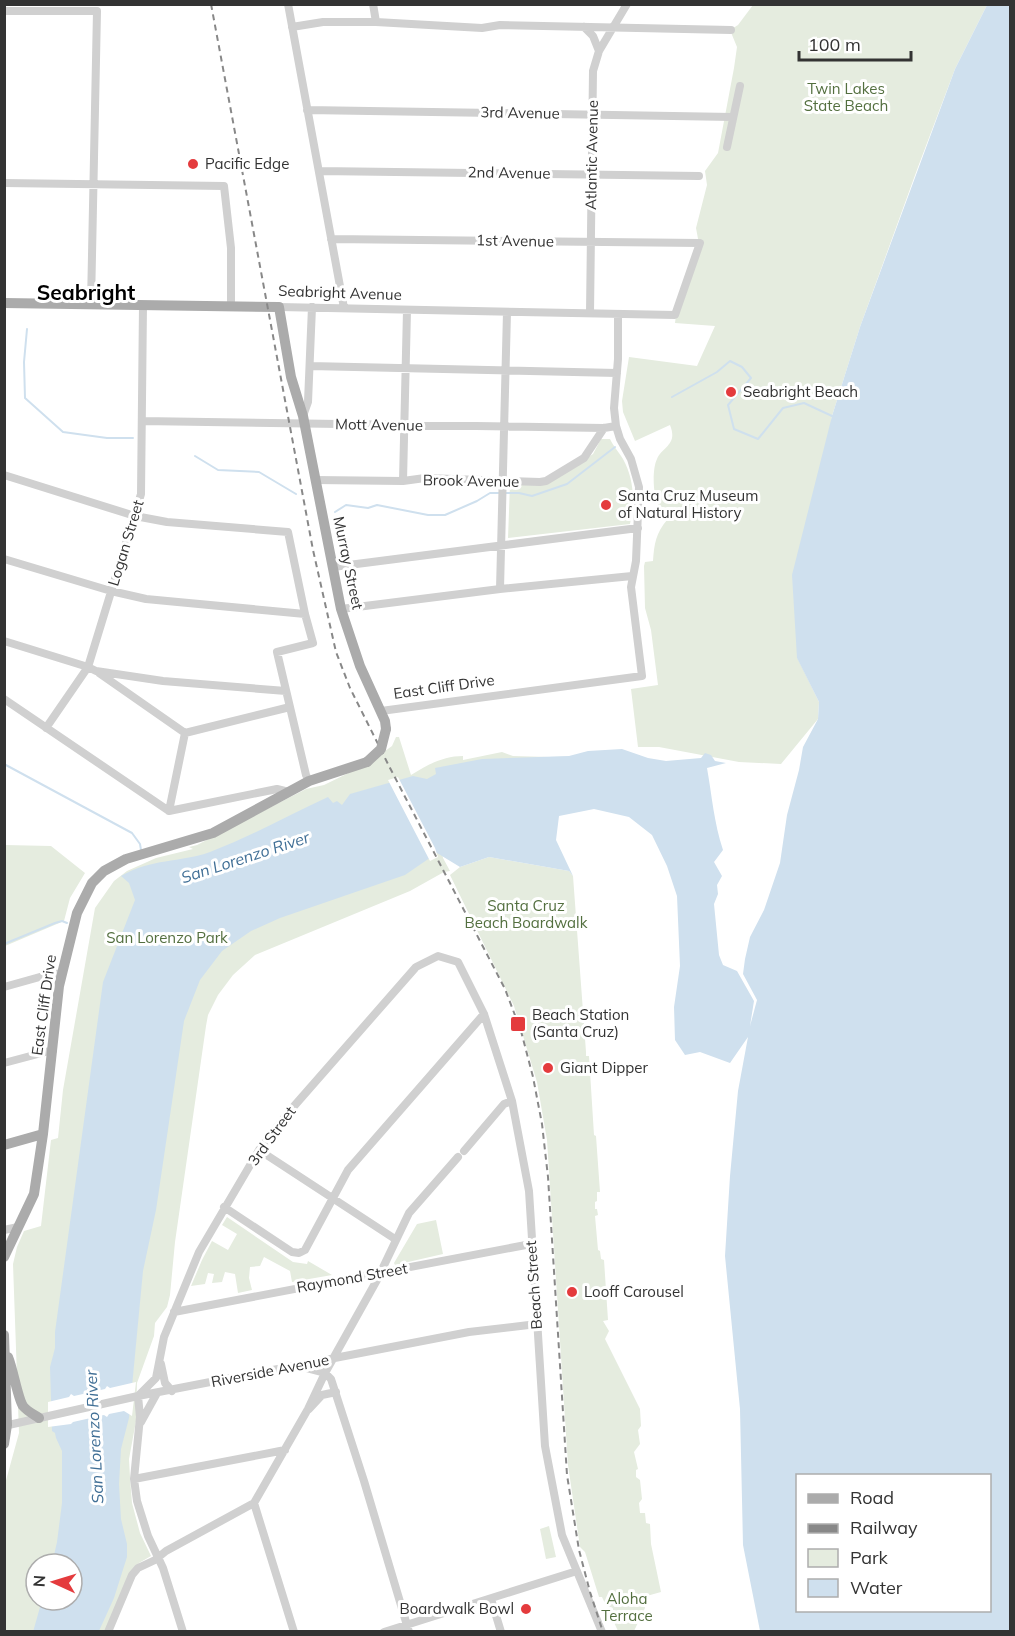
<svg xmlns="http://www.w3.org/2000/svg" width="1015" height="1636" viewBox="0 0 1015 1636" font-family="Mulish,sans-serif">
<rect width="100%" height="100%" fill="#fff"/>
<!-- green -->
<path fill="#e5ecdf" fill-rule="evenodd" d="M753 5H987L955 69 918 167 860 327 832 416 797 657 819 702 818 719 781 764 739 762 659 747H638L631 689 658 685 651 630 645 608 644 566 645 562 653 561C654 544 656 533 667 520L665 510 658 505V495L655 494C653 485 653 467 657 459 663 446 678 445 670 425L635 441 623 412 622 401 629 357 697 366 715 326 675 323 676 315 699 244 696 228 707 185 705 171 718 153 734 68 737 47 730 30 738 25Z
M601 439H610C613 446 619 452 623 459 634 479 635 501 630 524L508 538 510 484 552 481 593 454Z
M396 737H399L411 775C427 765 443 756 463 756V760L502 752 513 756 549 757 640 755 639 763 436 817 443 858 450 871 444 872 410 891 255 955 233 975 218 995 208 1015 206 1026 175 1242 170 1295 167 1307 155 1323 154 1336 137 1383 136 1421 129 1459 130 1477 132 1503 140 1533 151 1556 139 1563 108 1631 5 1632V1484L19 1433 13 1264 17 1247 24 1231 41 1226 51 1140 58 1138 63 1090 95 908 114 881 127 871 156 858 193 849 189 847 197 845 306 789 324 785 367 764 392 746ZM36 1564H72V1600H36Z
M5 845 51 846 85 873 70 898 64 921 5 946Z
M489 857 569 871 573 876 586 1052V1056H589L594 1135 596 1136 600 1192H597V1201L595 1202V1209H597L598 1215 595 1216 598 1250 600 1251 601 1259 604 1260 608 1320 603 1321 609 1331 605 1339 640 1409 641 1426 638 1430 640 1444 634 1452 638 1469 636 1470V1477L640 1480 642 1499 639 1503 640 1513H645L646 1523 650 1524 651 1544 661 1592 643 1597 645 1608 634 1631H618L602 1597H599L585 1552 580 1547 568 1465 547 1140 537 1082 514 1006 450 875 460 867Z
M227 1217 293 1262 307 1264 308 1261 332 1275 292 1282 290 1271 264 1257 260 1266 250 1267 249 1278 252 1290 238 1293 235 1274 225 1272 222 1282 212 1283 214 1274 208 1273 205 1284 191 1286 202 1260 212 1241 228 1250 237 1234 222 1225Z
M436 1220 443 1254 395 1265 394 1263 417 1224Z
M549 1526 556 1557 546 1559 540 1529Z"/>
<!-- water -->
<path fill="#cfe0ee" fill-rule="evenodd" d="M987 5H1010V1631H760L743 1545 740 1409 725 1256 730 1176 738 1091 748 1037 730 1063 700 1052 685 1055 675 1040 674 1007 680 966 677 896 667 866 652 835 629 817 594 809 559 816 556 840 573 876 569 871 489 857 460 867 437 853 405 875 280 918 251 931 222 951 200 980 184 1021 156 1210 143 1271 129 1418 121 1449 119 1484 121 1519 127 1544V1557L114 1598 99 1631 33 1632 42 1600H72V1564H52L57 1542 62 1503V1451L56 1438 55 1433 52 1431 50 1367 55 1348V1332L103 982 135 900 129 883 121 876C152 858 179 863 210 852 250 837 289 815 328 797L333 803 337 801 342 805 350 794 413 776 427 779 436 774 435 768 482 759 569 756 588 751 622 749 648 758 666 761 701 758 705 753 711 755 715 761 726 763 707 768C712 796 714 823 723 850L714 862 722 876 717 885 718 894 714 904 719 955 723 965 737 971 754 1001 750 1026 757 1000 743 974 745 959 750 937 764 910 780 863 787 815 799 770 803 747 818 719 819 702 797 658 792 575 832 416 860 327 955 69ZM798 1476H990V1610H798Z"/>
<!-- pier -->
<path fill="#fff" d="M398 777 435 848 438 857 430 861 388 780Z
M136 1382 132 1416 124 1411 109 1414 107 1417 104 1415 73 1422 71 1424 48 1427V1402L69 1397 71 1394 74 1396 105 1389 107 1386 110 1388Z"/>
<g fill="none" stroke-linecap="round" stroke-linejoin="round">
<!-- stream -->
<path stroke="#cfe0ee" stroke-width="2" d="M27 329 24 362 25 398 63 432 107 438H133
M672 397 717 372 730 361 742 367 751 378 728 405 734 429 758 439 783 408 804 403 832 416
M195 456 218 470 259 472 296 494
M335 512 346 505 368 508 377 505 428 515H445L477 501 490 493H519L532 496 567 484 615 447
M4 764 132 833 140 844 141 850
M4 944 55 923 62 921 67 923"/>
<!-- minor -->
<path stroke="#d0d0d0" stroke-width="8" d="M288 4 344 308
M373 4 376 22
M4 11H97L91 304
M292 27 323 22H376L482 28 500 25 731 30
M584 27 593 36 599 51
M307 110 733 117
M727 147 740 86
M319 171 699 176
M4 183 224 186 231 248V306
M279 307 675 315 700 243 331 239
M590 313 593 71 599 51 627 4
M310 366 617 373
M303 416 308 402 312 307
M142 421 604 428 616 426
M4 475 135 516 167 522 288 532 305 614 313 643 277 652 306 775 309 781
M315 480 403 481 425 478 540 482 546 481 584 458 604 428
M403 481 407 310
M4 559 111 591 146 599 305 614
M333 567 638 528
M500 589 507 312
M341 609 500 589 632 576
M4 641 88 667 96 671 163 681 286 691
M99 673 185 733 290 707
M4 699 169 811 277 789 289 792
M381 711 642 676 631 587 636 561 639 487 631 459 620 439 616 426 614 408 618 359V314
M46 728 88 667 141 494 143 305
M169 811 185 733
M4 987 54 973 62 975
M4 1063 53 1050
M259 1150 395 1239
M464 1151 504 1104 512 1101
M224 1207 292 1252 299 1253 305 1250 348 1170 484 1014
M4 1230 18 1227
M174 1312 531 1244
M161 1364 165 1383 172 1391
M302 1367 325 1373 331 1379 364 1481 409 1632
M138 1396 156 1378 164 1337 199 1252 259 1150 288 1113 416 967 438 956 458 962 484 1014 512 1101 529 1191 545 1446 562 1535 602 1632
M138 1396 140 1417 134 1479 137 1501 148 1536 163 1568 183 1632
M309 1409 322 1395 336 1392
M141 1422 157 1393
M4 1426 138 1396 469 1332 537 1324
M134 1479 285 1450
M254 1503 294 1632
M491 1599 501 1632
M108 1632 132 1575 138 1568 155 1560 166 1551 254 1503 308 1409 325 1373 377 1280 409 1213 458 1157
M384 1632 577 1571"/>
<!-- major -->
<path stroke="#ababab" stroke-width="10" d="M4 303 279 307 291 377 303 416 341 609 360 666 385 721 386 729
M4 1145 43 1134
M4 1257 34 1194 43 1134 59 986 77 913 92 883 104 871 126 859 213 833 309 781 367 762
M4 1335 7 1425 4 1444
M8 1357C13 1369 18 1399 23 1406 27 1411 33 1414 39 1418"/>
<!-- rail -->
<path stroke="#888" stroke-width="2" stroke-dasharray="6 4.5" stroke-linecap="butt" d="M211 4 313 550 336 652 350 688 389 766 505 989 521 1031 533 1077 542 1124 548 1177 567 1475 579 1550 590 1592 603 1632"/>
<!-- major-bridge -->
<path stroke="#ababab" stroke-width="10" d="M367 762 381 749 386 729"/>
</g>
<!-- markers -->
<g fill="#e43b3d" stroke="#fff" stroke-width="2">
<circle cx="193" cy="164" r="6"/>
<circle cx="731" cy="392" r="6"/>
<circle cx="606" cy="505" r="6"/>
<rect x="510" y="1016" width="16" height="16" rx="3"/>
<circle cx="548" cy="1068" r="6"/>
<circle cx="572" cy="1292" r="6"/>
<circle cx="526" cy="1609" r="6"/>
</g>
<g text-anchor="middle" stroke-width="6" stroke-linejoin="round" paint-order="stroke">
<!-- park labels -->
<g font-size="15" fill="#536f3f" stroke="#fff">
<text x="846" y="94">Twin Lakes<tspan x="846" dy="17">State Beach</tspan></text>
<text x="526" y="911">Santa Cruz<tspan x="526" dy="17">Beach Boardwalk</tspan></text>
<text x="167" y="943">San Lorenzo Park</text>
<text x="627" y="1604">Aloha<tspan x="627" dy="17">Terrace</tspan></text>
</g>
<!-- street labels -->
<g font-size="15" fill="#333" stroke="#fff">
<text transform="translate(520 113) rotate(1)" y="5">3rd Avenue</text>
<text transform="translate(592 155) rotate(-89)" y="5">Atlantic Avenue</text>
<text transform="translate(509 173) rotate(1)" y="5">2nd Avenue</text>
<text transform="translate(515 241) rotate(1)" y="5">1st Avenue</text>
<text transform="translate(340 293) rotate(2)" y="5">Seabright Avenue</text>
<text transform="translate(379 425) rotate(1)" y="5">Mott Avenue</text>
<text transform="translate(471 481) rotate(1)" y="5">Brook Avenue</text>
<text transform="translate(126 543) rotate(-73)" y="5">Logan Street</text>
<text transform="translate(348 563) rotate(78)" y="5">Murray Street</text>
<text transform="translate(444 687) rotate(-8)" y="5">East Cliff Drive</text>
<text transform="translate(44 1005) rotate(-82)" y="5">East Cliff Drive</text>
<text transform="translate(272 1136) rotate(-54)" y="5">3rd Street</text>
<text transform="translate(352 1278) rotate(-10)" y="5">Raymond Street</text>
<text transform="translate(534 1285) rotate(-94)" y="5">Beach Street</text>
<text transform="translate(270 1371) rotate(-11)" y="5">Riverside Avenue</text>
</g>
<!-- poi labels -->
<g font-size="15" fill="#333" stroke="#fff" text-anchor="start">
<text x="205" y="169">Pacific Edge</text>
<text x="743" y="397">Seabright Beach</text>
<text x="618" y="501">Santa Cruz Museum<tspan x="618" dy="17">of Natural History</tspan></text>
<text x="532" y="1020">Beach Station<tspan x="532" dy="17">(Santa Cruz)</tspan></text>
<text x="560" y="1073">Giant Dipper</text>
<text x="584" y="1297">Looff Carousel</text>
<text x="514" y="1614" text-anchor="end">Boardwalk Bowl</text>
</g>
<!-- water labels -->
<g font-size="16" font-style="italic" fill="#406f96" stroke="#fff">
<text transform="translate(245 857) rotate(-18)" y="6">San Lorenzo River</text>
<text transform="translate(94 1437) rotate(-93)" y="6">San Lorenzo River</text>
</g>
<!-- district labels -->
<g font-size="21" font-weight="bold" fill="#000" stroke="#fff">
<text x="86" y="300">Seabright</text>
</g>
</g>
<!-- border -->
<rect width="1015" height="1636" fill="none" stroke="#333333" stroke-width="12"/>
<!-- legend -->
<rect x="796" y="1474" width="195" height="138" fill="#ffffff" stroke="#adadad" stroke-width="1.5"/>
<rect x="808" y="1494" width="30" height="9" fill="#ababab" stroke="#adadad" stroke-width="1.5"/>
<text x="850" y="1504" font-size="18" fill="#333333">Road</text>
<rect x="808" y="1524" width="30" height="9" fill="#888888" stroke="#adadad" stroke-width="1.5"/>
<text x="850" y="1534" font-size="18" fill="#333333">Railway</text>
<rect x="808" y="1549" width="30" height="18" fill="#e5ecdf" stroke="#adadad" stroke-width="1.5"/>
<text x="850" y="1564" font-size="18" fill="#333333">Park</text>
<rect x="808" y="1579" width="30" height="18" fill="#cfe0ee" stroke="#adadad" stroke-width="1.5"/>
<text x="850" y="1594" font-size="18" fill="#333333">Water</text>
<!-- north arrow -->
<g transform="translate(54 1582) rotate(274)"><circle r="28" fill="#ffffff" stroke="#adadad" stroke-width="1.5"/>
<path d="M0-4.5L10 22L0 15L-10 22Z" fill="#e43b3d"/>
<text y="-9" font-size="16" font-weight="bold" text-anchor="middle" fill="#333333">N</text>
</g>
<!-- scale -->
<path d="M799 51v9h112v-9" fill="none" stroke="#333333" stroke-width="3"/>
<text x="808" y="51" font-size="18" fill="#333333" stroke="#ffffff" stroke-width="4.5" paint-order="stroke">100 m</text>
</svg>
